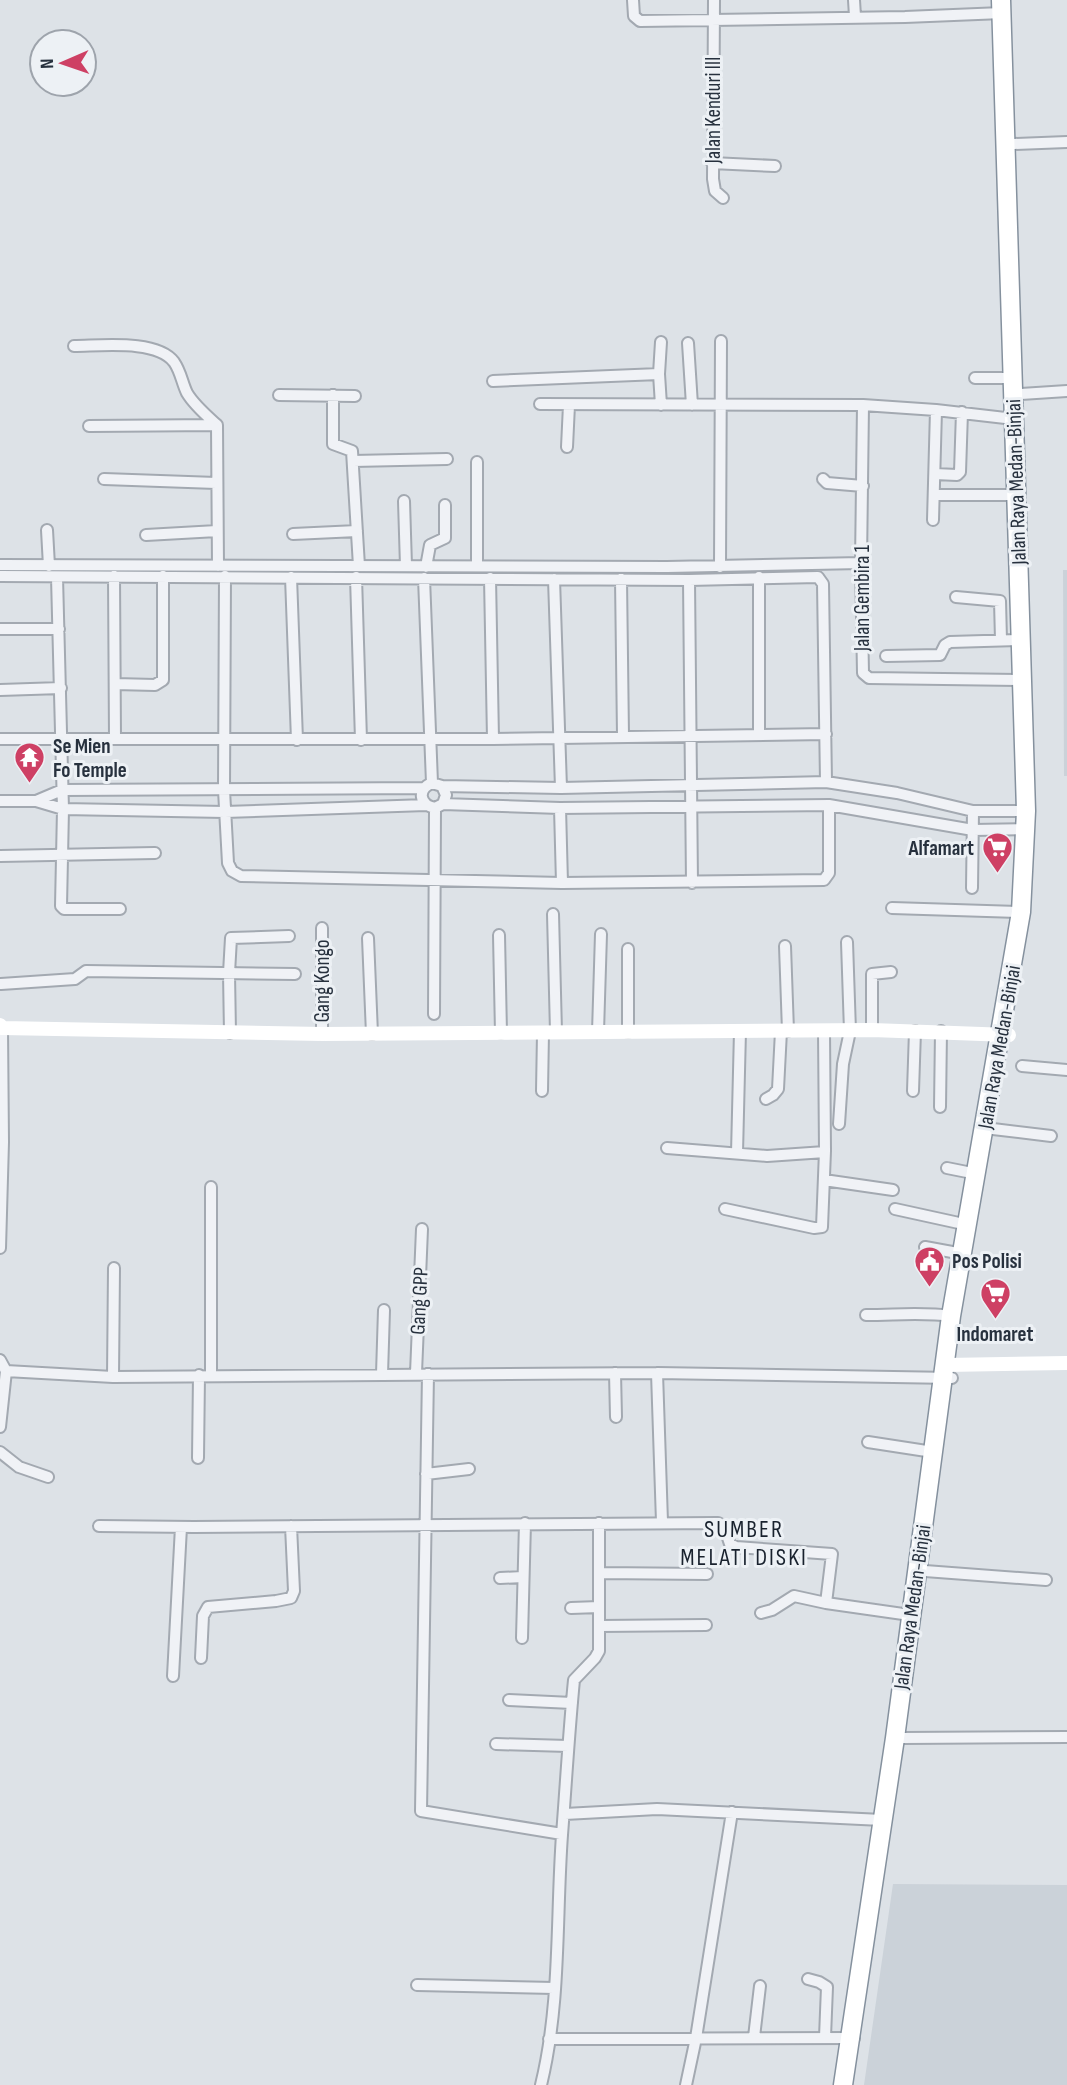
<svg xmlns="http://www.w3.org/2000/svg" width="1067" height="2085" viewBox="0 0 1067 2085" font-family="'Sofia Sans Condensed',sans-serif">
<rect width="100%" height="100%" fill="#dde2e7"/>
<!-- built -->
<path fill="#cbd2d9" d="M1063 570H1067V776H1064Z
M893 1884 1067 1885V2085H864Z"/>
<g fill="none" stroke-linecap="round" stroke-linejoin="round">
<defs>
<path id="minor" d="M633 0 634 16 640 21 905 17 1002 13
M714 0 713 179 715 191 723 198
M854 0 855 16
M1014 144 1067 142
M712 163 775 166
M688 343 692 405
M74 346C100 346 157 339 174 362 181 372 182 383 187 393 194 405 206 415 217 425L218 566
M975 378H1013
M493 381 659 374
M1021 394 1067 391
M279 395 355 396
M333 395V444L352 451 359 566
M540 404 863 405 936 410 1014 419
M661 405 659 374 661 342
M863 405 861 563 863 673 869 678 1021 680
M89 426 217 425
M567 447 569 405
M353 461 447 459
M477 462V566
M935 474 957 475 960 472 962 412
M104 479 216 483
M823 479 827 483 863 486
M934 495H1016
M404 501 406 566
M933 520 936 410
M47 530 49 566
M293 534 357 531
M146 535 217 531
M0 565 667 567 861 563
M426 567 430 545 445 538V505
M720 567 721 341
M0 576 689 580 818 577 823 584 826 782
M114 576 115 739
M225 576 224 790 228 863 232 871 241 876 562 883 824 880 829 873V805
M57 577 63 809 61 906 64 909H120
M291 577 297 740
M356 577 361 740
M759 577V734
M424 578 432 783
M490 578 493 739
M554 579 561 788
M621 579 623 736
M689 580 692 883
M956 597 1000 601 1001 640
M0 629H59
M886 656 940 655 945 645 950 642 1020 640
M115 684 155 685 163 680V576
M0 690 61 688
M0 739H493L826 734
M442 786 446 795 443 804 435 808C419 805 417 789 432 783L442 786 561 788 826 782 897 793 973 811H1026
M0 801H36L63 809 225 812 426 805
M36 801 62 790 424 788
M443 804 560 808 829 805 973 830 1025 829
M560 808 562 883
M0 856 155 853
M972 888 973 811
M892 908 1021 912
M553 914 556 1032
M322 928V1034
M499 935 501 1033
M368 938 372 1034
M785 946 788 1031
M628 949V1032
M1 984 75 979 86 971 295 974
M434 1014 435 808
M872 1030V974L891 972
M598 1032 601 934
M230 1033 229 973 231 938 289 936
M1022 1066 1067 1070
M542 1091 543 1033
M913 1091 915 1031
M766 1099 773 1095 778 1089 781 1031
M940 1107 941 1031
M839 1124 843 1064 850 1031 847 942
M993 1129 1051 1136
M667 1148 767 1156 825 1152
M737 1153 740 1031
M947 1168 977 1174
M824 1180 893 1190
M725 1209 814 1228 822 1227 825 1151 824 1031
M895 1209 968 1225
M925 1247 963 1254
M0 1248 3 1142 2 1028
M866 1315C896 1315 923 1312 951 1316
M0 1360 6 1371 0 1427
M6 1371 113 1377 657 1373 952 1378
M416 1373 422 1229
M615 1373 616 1417
M657 1373 662 1522
M382 1374 384 1310
M428 1374 421 1811 562 1834
M211 1375V1187
M113 1377 114 1268
M868 1442 933 1452
M0 1452 19 1467 48 1477
M198 1458 199 1375
M426 1474 469 1469
M99 1526 194 1527 718 1523 724 1526 730 1544 736 1547 832 1554 826 1603 910 1615
M925 1571 1046 1580
M600 1573 707 1574
M500 1578 523 1577
M571 1608 599 1607
M761 1613 772 1610 794 1596 826 1603
M600 1626 706 1625
M522 1638 525 1523
M201 1658 203 1616 208 1607 276 1601 291 1598 294 1591 291 1526
M173 1676 181 1527
M509 1700 572 1703
M903 1738 1067 1737
M496 1744 568 1746
M565 1814 657 1809 882 1820
M808 1979 819 1982 827 1987 825 2037
M417 1985 554 1988
M754 2037 760 1986
M549 2039 854 2038
M541 2085C561 2003 556 1918 562 1835 566 1783 569 1731 574 1680L595 1658 599 1651V1523
M686 2085 696 2038 732 1812"/>
<path id="trunk" d="M843 2085 895 1738 951 1316 1021 912 1026 811 1001 0"/>
</defs>
<!-- minor casing -->
<use href="#minor" stroke="#a3a9b1" stroke-width="14"/>
<!-- trunk casing -->
<use href="#trunk" stroke="#85919e" stroke-width="21"/>
<!-- minor -->
<use href="#minor" stroke="#f0f2f6" stroke-width="10"/>
<!-- secondary -->
<path stroke="#fff" stroke-width="14" d="M0 1025 2 1028 322 1034 872 1030 1009 1035
M946 1365 1067 1363"/>
<!-- trunk -->
<use href="#trunk" stroke="#fff" stroke-width="18"/>
</g>
<!-- icons -->
<defs>
<symbol id="temple-pin" viewBox="-11 -11 22 30"><path d="M0 17L-7.5 6A9.5 9.5 0 1 1 7.5 6Z" fill="#ce4064" stroke="#edf1f5"/><path d="M0-6L5-2H3V0L6.5 2.5H4V6H1.5V3h-3V6H-4V2.5H-6.5L-3 0V-2H-5Z" fill="#fff"/></symbol>
<symbol id="supermarket-pin" viewBox="-11 -11 22 30"><path d="M0 17L-7.5 6A9.5 9.5 0 1 1 7.5 6Z" fill="#ce4064" stroke="#edf1f5"/><path d="M-6-5.5h2.5l.6 2H6L4.5 2H-2.5L-4.4-4H-6ZM-1.5 3.2a1.3 1.3 0 1 0 .1 0ZM3 3.2a1.3 1.3 0 1 0 .1 0Z" fill="#fff"/></symbol>
<symbol id="civic-pin" viewBox="-11 -11 22 30"><path d="M0 17L-7.5 6A9.5 9.5 0 1 1 7.5 6Z" fill="#ce4064" stroke="#edf1f5"/><path d="M-.6-6.5H3V-4.5H.6V-3L4-1V1h2V6H-6V1h2V-1L-.6-3ZM-1.2 2.5V6h2.4V2.5Z" fill="#fff"/></symbol>
</defs>
<g fill-rule="evenodd">
<use href="#temple-pin" x="12" y="740" width="35" height="47"/>
<use href="#supermarket-pin" x="980" y="830" width="35" height="47"/>
<use href="#civic-pin" x="912" y="1244" width="35" height="47"/>
<use href="#supermarket-pin" x="978" y="1276" width="35" height="47"/>
</g>
<g text-anchor="middle" stroke-width="6" stroke-linejoin="round" paint-order="stroke">
<!-- street labels -->
<g font-size="21" fill="#27313e" stroke="#edf1f5">
<text transform="translate(713 110) rotate(-90)" y="7">Jalan Kenduri III</text>
<text transform="translate(1016 482) rotate(-92)" y="7">Jalan Raya Medan-Binjai</text>
<text transform="translate(862 598) rotate(-90)" y="7">Jalan Gembira 1</text>
<text transform="translate(322 981) rotate(-90)" y="7">Gang Kongo</text>
<text transform="translate(999 1047) rotate(-80)" y="7">Jalan Raya Medan-Binjai</text>
<text transform="translate(419 1301) rotate(-87)" y="7">Gang GPP</text>
<text transform="translate(912 1607) rotate(-82)" y="7">Jalan Raya Medan-Binjai</text>
</g>
<!-- poi labels -->
<g font-size="21" font-weight="bold" fill="#27313e" stroke="#edf1f5" text-anchor="start">
<text x="53" y="753">Se Mien<tspan x="53" dy="24">Fo Temple</tspan></text>
<text x="974" y="855" text-anchor="end">Alfamart</text>
<text x="952" y="1268">Pos Polisi</text>
<text x="995" y="1341" text-anchor="middle">Indomaret</text>
</g>
<!-- quarter labels -->
<g font-size="24" letter-spacing="2" fill="#19222e" stroke="#edf1f5">
<text x="744" y="1537">SUMBER<tspan x="744" dy="28">MELATI DISKI</tspan></text>
</g>
</g>
<!-- north arrow -->
<g transform="translate(63 63) rotate(268)"><circle r="33" fill="#edf1f5" stroke="#9ea4ac" stroke-width="2"/>
<path d="M0-5L12 26L0 18L-12 26Z" fill="#ce4064"/>
<text y="-10" font-size="19" font-weight="bold" text-anchor="middle" fill="#27313e">N</text>
</g>
</svg>
